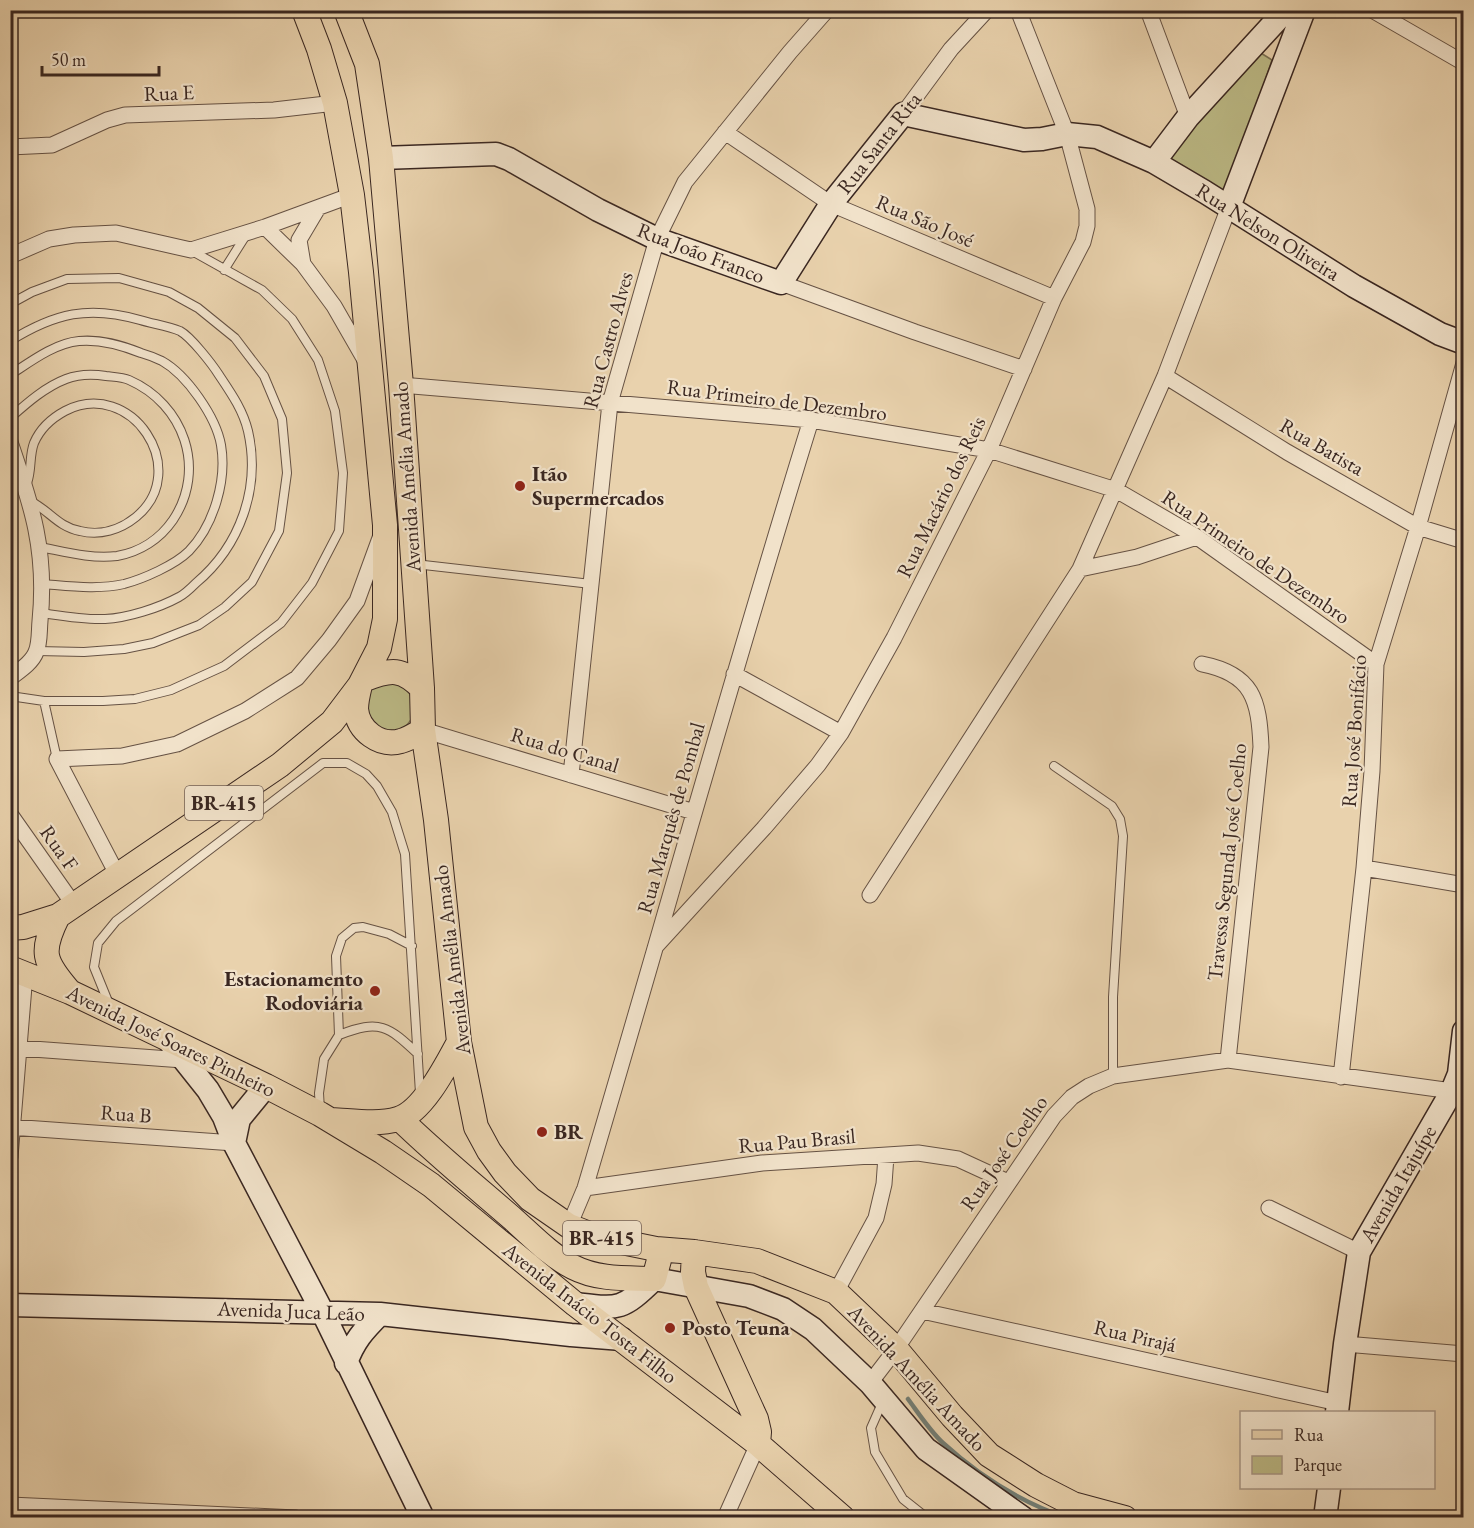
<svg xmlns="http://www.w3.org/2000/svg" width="1474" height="1528" viewBox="0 0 1474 1528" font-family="'EB Garamond',serif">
<rect width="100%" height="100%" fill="#e9d2ad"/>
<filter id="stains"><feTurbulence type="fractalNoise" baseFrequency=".00333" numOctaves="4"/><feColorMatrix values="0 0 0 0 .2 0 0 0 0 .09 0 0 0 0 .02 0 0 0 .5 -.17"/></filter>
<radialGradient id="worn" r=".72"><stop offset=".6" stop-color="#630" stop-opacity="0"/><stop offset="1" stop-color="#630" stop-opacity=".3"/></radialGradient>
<!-- green -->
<path fill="#bcba86" stroke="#7b7054" stroke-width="1.5" d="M1256 50 1272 60 1227 194 1162 163Z
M393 681C411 691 412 693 414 714 403 737 393 731 371 727L364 696 369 689Z"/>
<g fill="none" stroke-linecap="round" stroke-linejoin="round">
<!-- stream -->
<path stroke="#727d74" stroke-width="4.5" d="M908 1399C919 1414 930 1431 943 1443 979 1476 1021 1502 1067 1518"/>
<defs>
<path id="lane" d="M224 270 246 235
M10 304 32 292 67 279 119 278 169 292 198 308 235 338 264 376 282 419 287 473 279 531 252 582 225 607 199 625 153 643 124 649 84 652 37 651
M10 341C55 313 89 305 140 320 153 324 168 326 180 331 191 337 212 364 219 375 231 393 243 410 248 431 261 488 240 546 196 583 191 588 185 594 179 597 159 608 127 618 105 619 84 620 62 616 41 613
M10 375C30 362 55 343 79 341 101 339 121 345 141 353 148 355 156 358 162 361 187 375 216 417 221 445 227 480 214 525 189 551 175 565 143 579 124 584 98 590 69 586 43 584
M10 418C27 403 45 387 66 379 79 374 93 374 106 376 114 377 122 377 129 380 184 404 207 469 173 520 160 539 140 552 117 556 90 559 66 552 40 547
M27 483C32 470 29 456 34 443 40 429 52 418 65 411 131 377 193 470 136 517 120 530 100 536 80 531 58 527 49 510 30 501
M415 564 591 584
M10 696 44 701H103L135 699 171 690 224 666 281 623 312 583 339 531 343 473 335 411 318 360 292 319 262 290 192 251
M44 701 57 759
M1054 766 1112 806 1120 819 1123 836 1113 997V1076
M109 1004 94 967 98 943 116 921 323 763H347L366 774 377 786 392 812 405 854 420 1093
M339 1035 336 956 342 938 354 928 363 927 389 934 412 946
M320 1110 319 1093 324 1059 339 1035C380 1019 388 1026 418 1054
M882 1403 871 1428 875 1452 903 1499 927 1518"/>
<path id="street" d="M1148 10 1188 117
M1372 10 1464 63
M903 114 951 49 987 10
M725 132 831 204 1054 298
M10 147 52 145 107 120 125 115 274 110 335 103
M265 227 303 264 334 306 365 360
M10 256 49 239 74 235 116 233 191 250 265 227 352 195
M303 264 299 240 318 208
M781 283 915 332 1024 369
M1165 376 1287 452 1418 527 1464 541
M401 385 811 420 989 450 1116 490 1197 537 1376 664
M10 442C32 506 47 551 40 621 39 631 40 643 36 652 32 663 19 671 10 678
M1080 569 1137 557 1197 537
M1202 664C1253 674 1259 700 1261 747L1228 1060
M734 674 841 733
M423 730 694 812
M571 775 610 403 657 239 685 182 790 52 827 10
M10 814 74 905
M1364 868 1464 885
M118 876 57 759 122 756 177 744 245 711 297 678 329 640 357 601 380 538
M870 895 1080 569 1165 376 1229 207
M657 945 764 828 818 765 841 733 894 638 989 450 1054 298 1083 242 1087 226V209L1067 134 1018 10
M19 1048 183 1060
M1341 1077 1364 868 1372 771 1376 664 1418 527 1464 363
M10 1127 234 1143
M10 1157 25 974
M585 1188 762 1163 918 1153 958 1159 1008 1182
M1269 1208 1359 1252
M569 1226 585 1188C661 932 732 675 811 420
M836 1292 876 1218 884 1184 886 1156
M922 1311 1338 1403
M1345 1344 1464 1354
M870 1383 896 1349 1054 1116 1072 1097 1089 1086 1113 1076 1228 1060 1452 1091
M10 1505 296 1518
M725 1518 758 1444"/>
<path id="secondary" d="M381 158 496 154 509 159 598 210 657 239 781 283 831 204 903 114 1024 140 1042 139 1067 134 1097 137 1154 162 1205 192 1354 286 1440 334 1464 343
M1154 162 1188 117 1286 10
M1229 207 1304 10
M169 1041 208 1090 224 1117 234 1143 322 1311 423 1518
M234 1143 239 1119 266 1086
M575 1304C619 1309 621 1311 654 1279L749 1296 783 1309 813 1329 870 1383 926 1449 1023 1518
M10 1305 380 1314 571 1335 622 1339
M346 1363C354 1341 363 1331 380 1314
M1337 1412 1345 1344 1359 1252 1452 1091 1459 1074 1464 1031
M1325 1518 1329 1488"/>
<path id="primary" d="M346 10 367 64 381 158 401 385 422 688 423 730 436 820 459 1042 476 1127 489 1151 505 1173 530 1199 569 1226 597 1237 656 1249 694 1252 757 1261 836 1292 896 1349 952 1416 989 1455 1036 1485 1073 1504 1125 1518
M365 679C391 669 402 668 422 688
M360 685C358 693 356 701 356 709 358 731 380 747 401 741 409 739 416 734 423 730
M58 916C40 952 43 961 69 991
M10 928 23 927 58 916 280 765 332 722 360 685 379 648 385 619V525L361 272 352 195 335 103 319 49 304 10
M10 968 70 992 266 1086 320 1114 383 1152 431 1185 575 1304 758 1444 843 1518
M400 1119C436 1154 475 1186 513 1219 531 1235 551 1256 573 1267 598 1280 627 1278 654 1279L659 1260 656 1249
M332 1120C353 1121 378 1125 398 1119 423 1112 447 1064 459 1042
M694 1252 693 1272 696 1287 756 1419 759 1432 758 1444"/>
</defs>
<!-- lane casing -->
<use href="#lane" stroke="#665244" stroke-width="10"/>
<!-- street casing -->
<use href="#street" stroke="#665244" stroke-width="17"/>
<!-- secondary casing -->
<use href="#secondary" stroke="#3a2721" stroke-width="25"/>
<!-- primary casing -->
<use href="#primary" stroke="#3a2721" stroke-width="26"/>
<!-- lane -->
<use href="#lane" stroke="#f1e2ca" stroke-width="8"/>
<!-- street -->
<use href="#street" stroke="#f1e2ca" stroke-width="15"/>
<!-- secondary -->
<use href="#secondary" stroke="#f1e2ca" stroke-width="22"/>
<!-- primary -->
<use href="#primary" stroke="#e9d2ad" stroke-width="24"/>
</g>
<!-- markers -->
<g fill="#8f2418" stroke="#f1e2ca" stroke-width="2">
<circle cx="520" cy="486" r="6"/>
<circle cx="375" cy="991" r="6"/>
<circle cx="542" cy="1132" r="6"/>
<circle cx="670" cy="1328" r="6"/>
</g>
<g text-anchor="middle" stroke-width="4.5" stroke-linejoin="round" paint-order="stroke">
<!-- shield labels -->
<g fill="#f1e2ca" stroke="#715f54" stroke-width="1.5">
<rect x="185" y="786" width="78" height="34" rx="4.5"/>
<rect x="563" y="1221" width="78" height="34" rx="4.5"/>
</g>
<g font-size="20" font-weight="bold" fill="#3a2721">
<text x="224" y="810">BR-415</text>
<text x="602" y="1245">BR-415</text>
</g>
<!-- street labels -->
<g font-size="21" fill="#3a2721" stroke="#f1e2ca">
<text transform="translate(169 93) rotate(-2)" y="7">Rua E</text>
<text transform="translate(879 143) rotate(-52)" y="7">Rua Santa Rita</text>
<text transform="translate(925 221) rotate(23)" y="7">Rua São José</text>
<text transform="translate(1268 232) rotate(32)" y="7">Rua Nelson Oliveira</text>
<text transform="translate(701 253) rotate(21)" y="7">Rua João Franco</text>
<text transform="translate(608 340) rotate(-75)" y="7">Rua Castro Alves</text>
<text transform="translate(777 400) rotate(7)" y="7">Rua Primeiro de Dezembro</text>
<text transform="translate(1322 447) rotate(30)" y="7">Rua Batista</text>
<text transform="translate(407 477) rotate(-94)" y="7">Avenida Amélia Amado</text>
<text transform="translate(941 497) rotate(-64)" y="7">Rua Macário dos Reis</text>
<text transform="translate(1256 557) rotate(34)" y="7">Rua Primeiro de Dezembro</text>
<text transform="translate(1354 731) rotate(-86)" y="7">Rua José Bonifácio</text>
<text transform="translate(565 750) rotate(17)" y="7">Rua do Canal</text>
<text transform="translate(671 818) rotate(-74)" y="7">Rua Marquês de Pombal</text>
<text transform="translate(59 848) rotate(55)" y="7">Rua F</text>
<text transform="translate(1227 862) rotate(-84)" y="7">Travessa Segunda José Coelho</text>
<text transform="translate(452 960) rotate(-97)" y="7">Avenida Amélia Amado</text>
<text transform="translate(171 1041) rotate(26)" y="7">Avenida José Soares Pinheiro</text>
<text transform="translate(126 1114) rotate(4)" y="7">Rua B</text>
<text transform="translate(797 1141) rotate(-5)" y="7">Rua Pau Brasil</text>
<text transform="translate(1004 1153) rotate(-55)" y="7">Rua José Coelho</text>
<text transform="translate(1398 1184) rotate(-60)" y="7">Avenida Itajuípe</text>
<text transform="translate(291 1311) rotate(2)" y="7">Avenida Juca Leão</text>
<text transform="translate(590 1313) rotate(38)" y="7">Avenida Inácio Tosta Filho</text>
<text transform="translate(1135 1336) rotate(13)" y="7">Rua Pirajá</text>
<text transform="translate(917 1378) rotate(47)" y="7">Avenida Amélia Amado</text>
</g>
<!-- poi labels -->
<g font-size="21" font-weight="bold" fill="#3a2721" stroke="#f1e2ca" text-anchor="start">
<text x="532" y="481">Itão<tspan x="532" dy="24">Supermercados</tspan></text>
<text x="363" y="986" text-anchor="end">Estacionamento<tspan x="363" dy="24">Rodoviária</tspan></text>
<text x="554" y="1139">BR</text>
<text x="682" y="1335">Posto Teuna</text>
</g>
</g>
<!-- margin -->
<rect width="1474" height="1528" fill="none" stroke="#e9d2ad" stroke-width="36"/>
<rect x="12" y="12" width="1450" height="1504" fill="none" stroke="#3a2721" stroke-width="3"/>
<rect x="18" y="18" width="1438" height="1492" fill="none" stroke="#3a2721" stroke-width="1.5"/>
<!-- legend -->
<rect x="1240" y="1411" width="195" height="78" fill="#f1e2ca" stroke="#a89786" stroke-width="1.5"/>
<rect x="1252" y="1430" width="30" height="9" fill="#e9d2ad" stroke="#a89786" stroke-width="1.5"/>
<text x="1294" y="1441" font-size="18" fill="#3a2721">Rua</text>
<rect x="1252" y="1456" width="30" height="18" fill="#bcba86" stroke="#a89786" stroke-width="1.5"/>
<text x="1294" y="1471" font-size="18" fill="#3a2721">Parque</text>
<!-- scale -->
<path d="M42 66v9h117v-9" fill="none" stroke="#3a2721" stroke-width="3"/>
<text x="51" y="66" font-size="18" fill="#3a2721" stroke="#f1e2ca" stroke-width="4.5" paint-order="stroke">50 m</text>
<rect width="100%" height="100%" filter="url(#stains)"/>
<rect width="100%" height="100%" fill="url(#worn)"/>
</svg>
